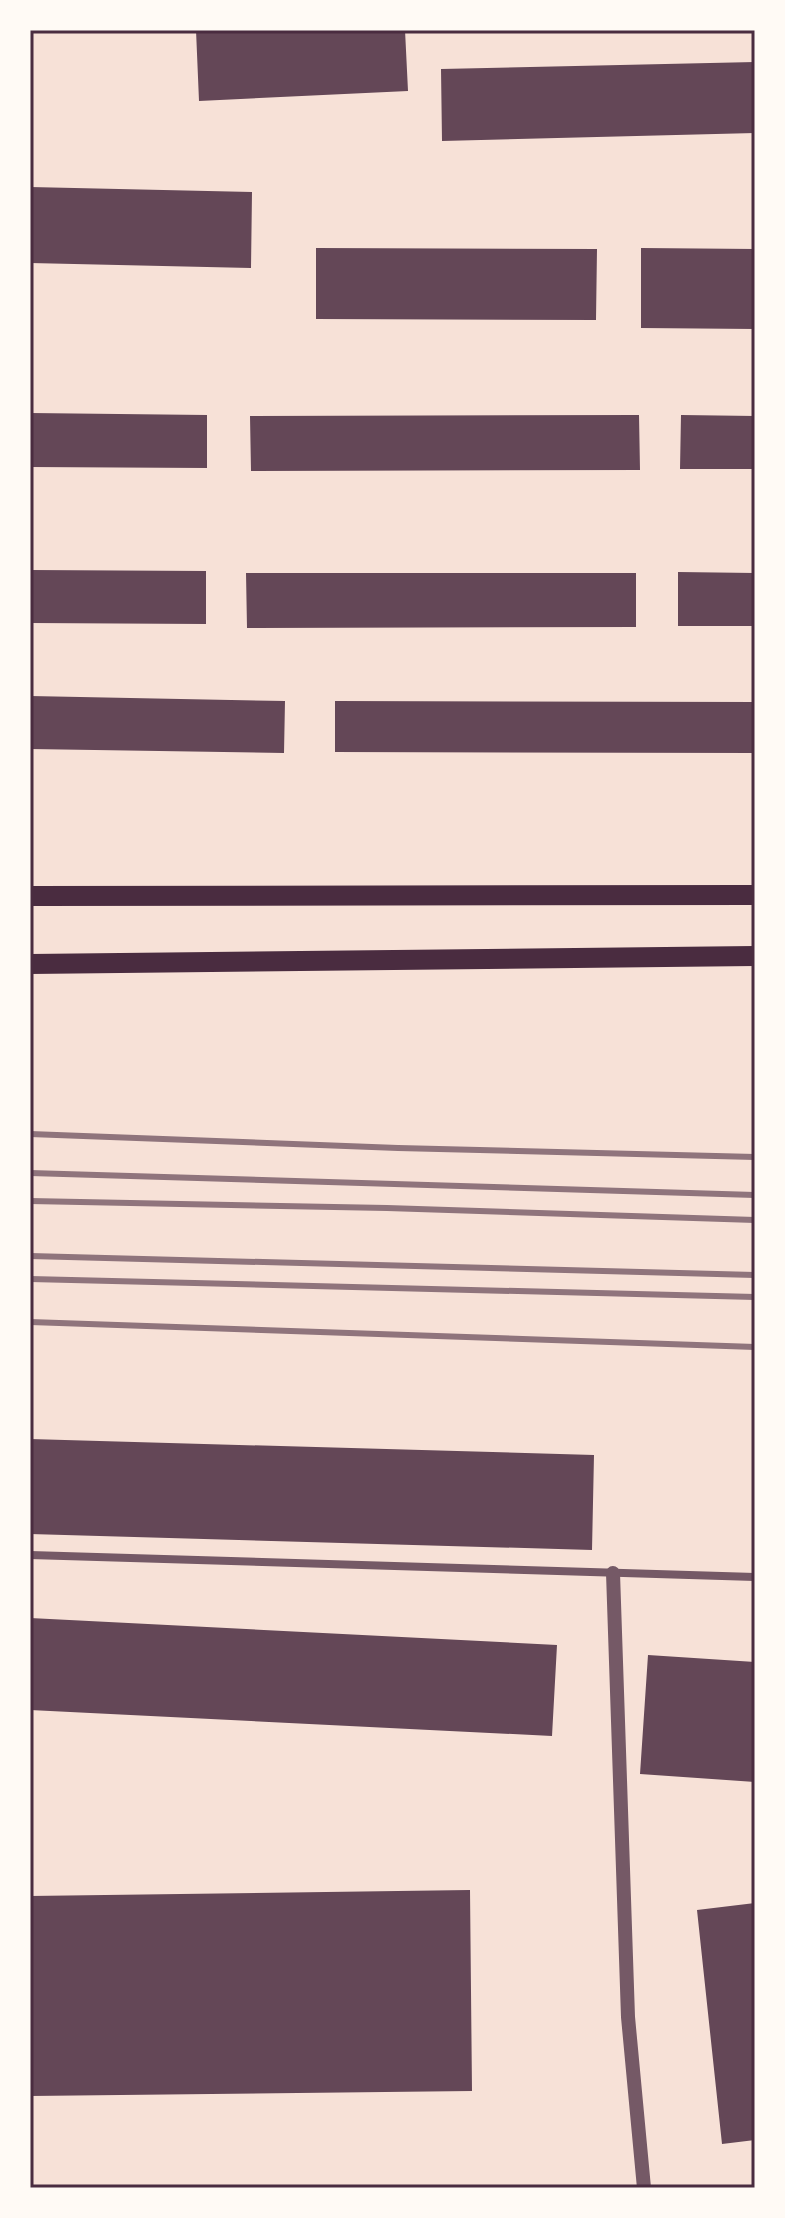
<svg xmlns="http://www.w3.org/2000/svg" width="785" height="2218" viewBox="0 0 785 2218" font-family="'Fira Sans Condensed',sans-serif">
<rect width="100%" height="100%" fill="#f7e1d7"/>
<!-- building -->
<path fill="#644757" d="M196 30H405L408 91 199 101Z
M755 62V133L442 141 441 69Z
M30 187 252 192 251 268 30 263Z
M316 248 597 249 596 320 316 319Z
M641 248 755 249V329L641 328Z
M30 413 207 415V468L30 467Z
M639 415 640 470 251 471 250 416Z
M681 415 755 416V469H680Z
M30 570 206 571V624L30 623Z
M678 572 755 573V626H678Z
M246 573H636V627L247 628Z
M30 696 285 701 284 753 30 749Z
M335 701 755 702V753L335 752Z
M30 1439 594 1455 592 1550 30 1534Z
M30 1618 557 1645 552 1736 30 1710Z
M648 1655 755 1662V1782L640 1774Z
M470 1890 472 2091 30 2096V1896Z
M755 1903V2140L722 2144 697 1910Z"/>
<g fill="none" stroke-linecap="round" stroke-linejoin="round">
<!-- minor -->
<path stroke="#755966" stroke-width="8" d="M30 1555 755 1577"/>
<!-- tertiary -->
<path stroke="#755966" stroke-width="14" d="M613 1573 628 2017 644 2188"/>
<!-- primary -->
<path stroke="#4a2c40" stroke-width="20" d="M30 896 755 895
M30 964 755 956"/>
<!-- rail -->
<path stroke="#8f747c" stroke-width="6" d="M30 1134 398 1148 755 1157
M30 1173 755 1195
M30 1201 387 1208 755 1220
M30 1256 755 1275
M30 1279 755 1297
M30 1322 755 1347"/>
</g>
<!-- border -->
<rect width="785" height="2218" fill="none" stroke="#fffaf5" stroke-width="64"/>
<rect x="32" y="32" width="721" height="2154" fill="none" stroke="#4a2c40" stroke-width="3"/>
</svg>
